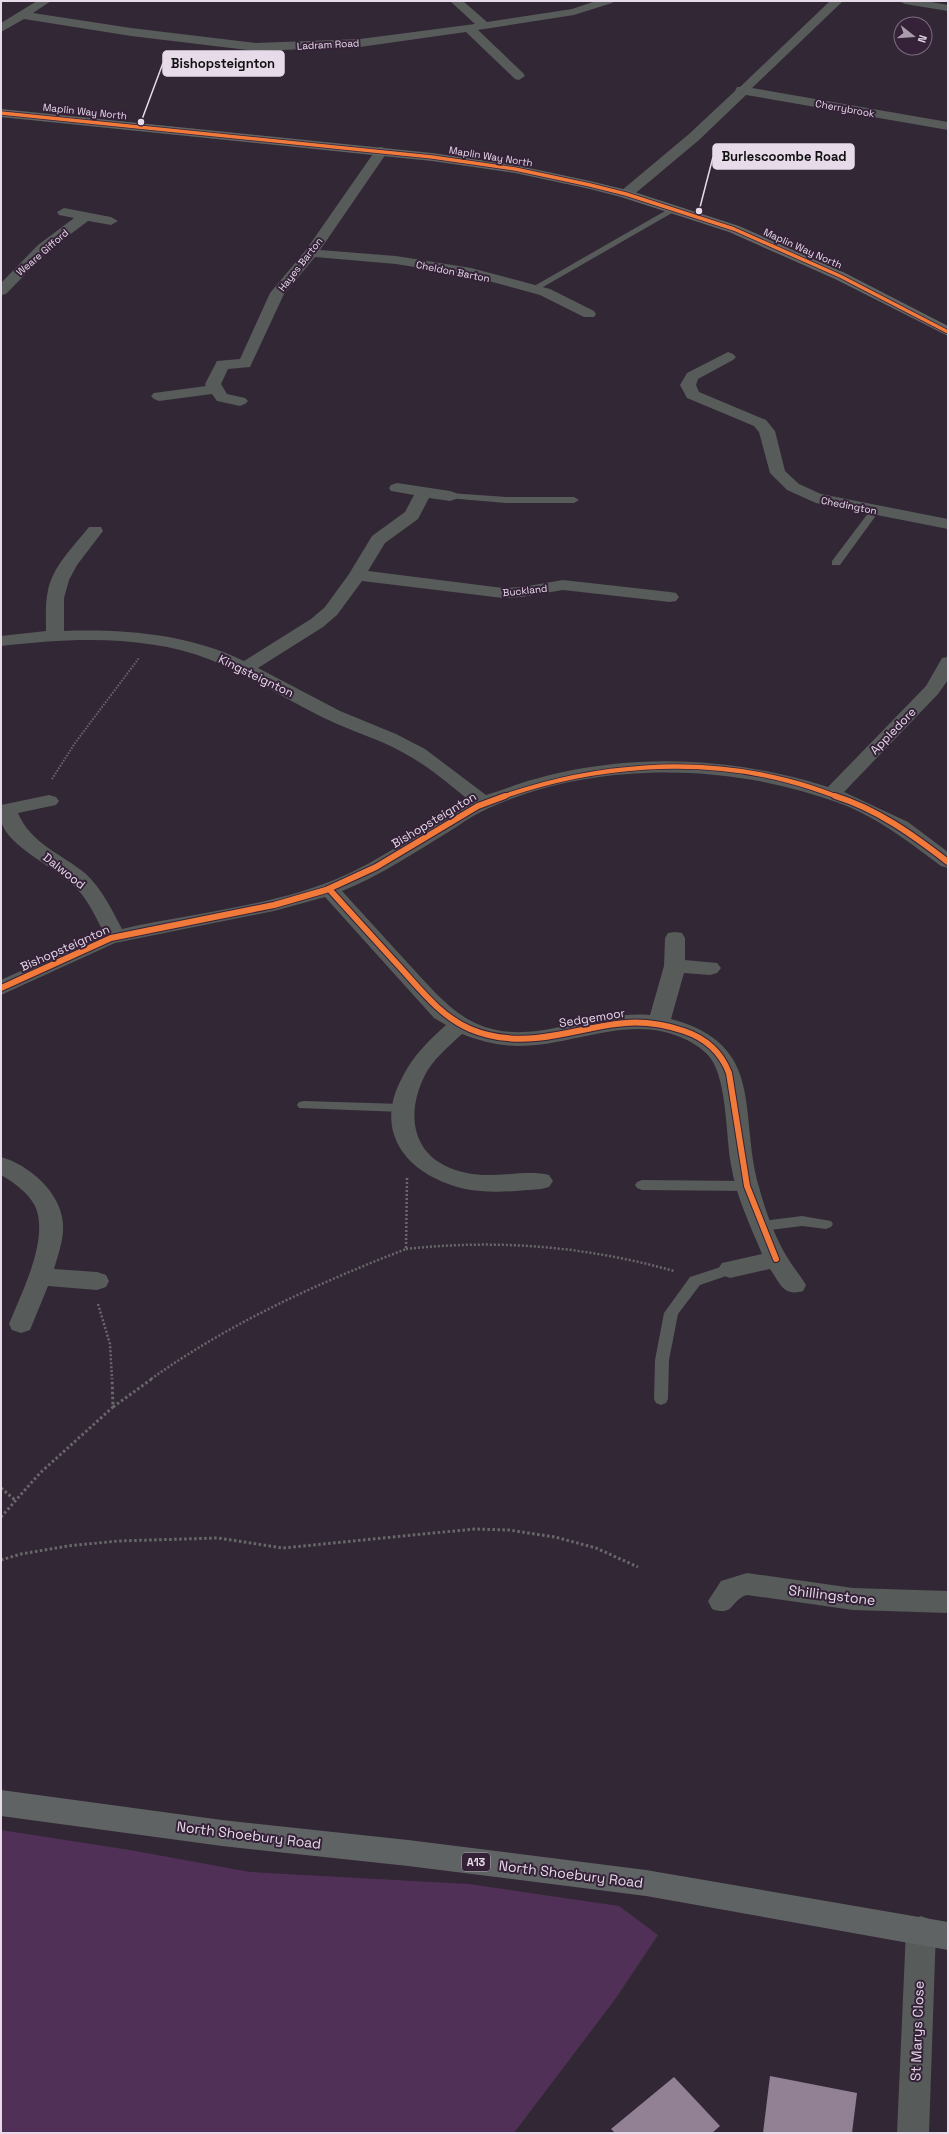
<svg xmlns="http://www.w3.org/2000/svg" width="949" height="2134" viewBox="0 0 949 2134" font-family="'Space Grotesk',sans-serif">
<rect width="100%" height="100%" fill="#322734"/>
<!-- green -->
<path fill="#513057" d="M1 1830 130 1850 250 1872 469 1884 619 1906 658 1935 616 1998 514 2133H1Z"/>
<!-- building -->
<path fill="#928095" d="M770 2076 857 2093 852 2133H763Z
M674 2077 720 2126 712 2133H615L611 2129Z"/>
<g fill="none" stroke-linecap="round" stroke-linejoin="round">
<!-- path-far2 -->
<path stroke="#68686b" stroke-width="2" stroke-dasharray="1.5 1.5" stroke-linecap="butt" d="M52 779 75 743 139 658"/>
<!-- path-far1 -->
<path stroke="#68686b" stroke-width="2.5" stroke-dasharray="2 2" stroke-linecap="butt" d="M406 1249C497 1239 585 1246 674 1271
M98 1304 110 1344 112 1379
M151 1379C230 1323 316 1284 406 1249L407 1178"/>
<!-- path -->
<path stroke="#68686b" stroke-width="3" stroke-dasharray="2.5 2.5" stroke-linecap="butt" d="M113 1407 153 1378
M1 1488 15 1500
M1 1517 40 1473 113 1407 112 1378
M1 1560 21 1554 68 1546 118 1541 218 1538 283 1548 474 1529 509 1530 555 1537 596 1548 638 1567"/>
<!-- lane -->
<path fill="#575b5a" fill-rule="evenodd" d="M672 207 679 209 536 291 529 289Z
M450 493 506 497H574L579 500 574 503H506L447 498 445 496Z
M875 507 880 510 840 565H832V561L872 508Z
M304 1101 402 1104 407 1105 409 1108 407 1111 402 1112 299 1108 297 1105 299 1102Z
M642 1180 747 1181 752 1183 754 1186 752 1189 747 1191 642 1190 637 1188 635 1185 637 1182Z
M802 1216 831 1221 833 1224 831 1227 826 1229 802 1226 762 1231 757 1229 755 1226 757 1223 762 1221Z
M730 1264 735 1265 737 1269 735 1273 700 1285 678 1314 669 1360 668 1399 666 1403 661 1405 656 1403 654 1399 655 1360 664 1313 690 1277Z"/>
<!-- street -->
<path fill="#575b5a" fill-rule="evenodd" d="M37 1H51L33 13 131 28 256 43 360 39 475 24 450 1H463L487 22 572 9 596 1H614L612 3 574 15 478 30 523 73 525 76 519 80 515 79 466 32 360 47 256 51 131 36 24 19 1 32V23Z
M830 1H843L752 88 948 122V130L746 95 699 140 631 197H621L619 194 621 191 689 134 735 91 737 87H740Z
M899 1H926L948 5V11L905 4Z
M382 147 388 151 320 250 396 256 471 268 550 289 594 311 596 314 594 317H584L540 295 470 276 396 264 315 257 284 294 250 367 228 369 221 384 227 394 245 398 248 401 245 404 240 406 217 401 212 394 159 401 154 399 151 396 154 393 206 386 205 384 217 361 240 359 270 293 306 250 377 148Z
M64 208 111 217 118 221 111 225 88 221 48 251 6 294 1 295V283L38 245 74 218 59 215 57 212Z
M728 352 733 354 736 357 733 360 698 379 696 385 699 392 766 420 775 431 785 471 799 484 821 494 948 519V529L816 503 787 490 770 473 759 432 754 426 687 398 680 385 687 373Z
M397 483 450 491 456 493 458 496 456 499 450 501 429 498 418 519 385 543 368 571 503 588 522 587 563 580 670 592 676 593 679 597 676 601 670 602 563 590 522 597 503 598 362 581 337 615 323 627 258 668 340 711 396 734 425 749 486 795C503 790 519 783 535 779 631 752 734 757 828 787L926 686 942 658 948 657V680L938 694 844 792 908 822 948 852V868L941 866C909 842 877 817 839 803 731 763 595 760 489 808 475 814 462 823 450 831 415 852 380 876 342 891 363 914 384 937 405 960 446 1004 470 1039 537 1031 575 1026 612 1012 650 1015L664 966 665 938 668 933 675 932 682 933 685 938V960L717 963 721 968 717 973 710 975 684 973 671 1019C767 1045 738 1112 759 1187 765 1210 775 1237 787 1257 793 1267 800 1275 806 1285L803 1291C783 1297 780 1283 770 1269L730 1278 722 1275 718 1269 722 1263 762 1254C750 1225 736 1196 731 1165 726 1136 727 1090 714 1064 709 1053 698 1046 687 1040 631 1012 576 1046 518 1046 499 1046 480 1041 462 1034 449 1046 432 1060 424 1077 403 1121 416 1163 467 1173 494 1179 527 1169 549 1175L553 1181 549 1187 541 1189C516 1191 490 1194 465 1189 408 1176 371 1133 403 1076 413 1056 429 1040 446 1025L434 1018 325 897 274 911 115 943 1 995V980L104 933C95 916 87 897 72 884 53 866 8 847 1 821 0 816 1 810 1 805L49 795 56 797 59 801 56 805 18 813C31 844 62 854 86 874 102 889 112 910 122 929 192 913 266 907 334 880 383 860 425 827 471 802 449 784 427 765 402 752 377 738 350 731 324 718 286 699 250 676 211 660 146 634 69 638 1 646V636L46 631C46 618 45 604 48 590 53 566 74 546 89 527H101L103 531 77 565 69 580 64 598V631C125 629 188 634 244 661L311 619 325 607 349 574 372 536 405 512 414 495 391 491 389 488 391 485Z
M1 1157C29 1165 61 1192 63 1224 64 1239 58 1255 54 1269L97 1272 106 1275 109 1281 106 1287 97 1290 48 1286 30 1330 21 1333 12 1330 9 1324C21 1294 50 1238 35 1206 28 1192 13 1182 1 1175Z
M747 1573 853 1588 948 1591V1613L853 1610 747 1595C730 1600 735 1617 712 1609L708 1601 721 1581Z
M921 1916 932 1920 936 1930 929 2133H897L906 1930 910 1920Z"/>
<!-- secondary -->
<path fill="#626564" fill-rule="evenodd" d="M1 109 432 153 515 165 590 181 631 191 739 226 845 273 948 326V336L835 279 729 232 621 197 590 189 515 173 432 161 1 117Z"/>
<!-- primary -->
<path fill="#606364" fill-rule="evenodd" d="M1 1790 222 1820 408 1840 646 1870 948 1922V1950L646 1896 408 1866 222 1846 1 1816Z"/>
<defs>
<path id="cycleway-far2" d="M1 113 432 157 515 169 590 185 626 194 734 229 840 276 948 332"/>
<path id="cycleway-far1" d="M502 797C593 765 695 756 789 781 805 785 822 791 838 797"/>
<path id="cycleway" d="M835 796C877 809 913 835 948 862
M329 889C352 914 375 940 398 965 420 989 440 1016 470 1029 491 1038 513 1040 536 1038 593 1032 625 1011 684 1031 705 1038 721 1052 729 1073L747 1186 776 1259
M1 988 111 938 274 905 326 890 376 867 478 806 505 796"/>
</defs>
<!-- cycleway-far2 casing -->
<use href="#cycleway-far2" stroke="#352239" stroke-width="5"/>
<!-- cycleway-far1 casing -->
<use href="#cycleway-far1" stroke="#352239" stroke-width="6"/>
<!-- cycleway casing -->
<use href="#cycleway" stroke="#352239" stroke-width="8"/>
<!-- cycleway-far2 -->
<use href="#cycleway-far2" stroke="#f17a3a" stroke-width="3.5"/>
<!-- cycleway-far1 -->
<use href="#cycleway-far1" stroke="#f17a3a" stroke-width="4.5"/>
<!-- cycleway -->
<use href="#cycleway" stroke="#f17a3a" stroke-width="6"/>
</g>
<g text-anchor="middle" stroke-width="4" stroke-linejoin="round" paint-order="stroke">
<!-- far-street labels -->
<g font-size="10" fill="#e7dbea" stroke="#352239">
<text transform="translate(328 44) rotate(-3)" y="4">Ladram Road</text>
<text transform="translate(845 108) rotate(10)" y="4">Cherrybrook</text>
<text transform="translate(85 111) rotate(6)" y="4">Maplin Way North</text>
<text transform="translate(491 156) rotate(9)" y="4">Maplin Way North</text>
<text transform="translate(803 248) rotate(24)" y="4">Maplin Way North</text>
<text transform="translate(42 252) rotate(-41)" y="4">Weare Gifford</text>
<text transform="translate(300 264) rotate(-52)" y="4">Hayes Barton</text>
<text transform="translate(453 271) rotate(11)" y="4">Cheldon Barton</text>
<text transform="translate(849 505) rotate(11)" y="4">Chedington</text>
<text transform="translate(525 590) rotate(-6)" y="4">Buckland</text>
</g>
<!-- shield labels -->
<rect fill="#352239" stroke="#b2a4b5" stroke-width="1" x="462" y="1853" width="28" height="18" rx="3"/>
<g font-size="11" font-weight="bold" fill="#e7dbea">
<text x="476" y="1866">A13</text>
</g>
<!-- street labels -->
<g font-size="12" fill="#e7dbea" stroke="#352239">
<text transform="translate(256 676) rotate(26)" y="4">Kingsteignton</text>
<text transform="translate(893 731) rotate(-46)" y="4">Appledore</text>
<text transform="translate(434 820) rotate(-31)" y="4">Bishopsteignton</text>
<text transform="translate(64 871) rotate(38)" y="4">Dalwood</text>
<text transform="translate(65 948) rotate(-24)" y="4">Bishopsteignton</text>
<text transform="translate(592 1018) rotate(-9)" y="4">Sedgemoor</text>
</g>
<!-- near-street labels -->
<g font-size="14" fill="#e7dbea" stroke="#352239">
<text transform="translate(832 1595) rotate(7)" y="5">Shillingstone</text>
<text transform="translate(249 1835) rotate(7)" y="5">North Shoebury Road</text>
<text transform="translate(571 1874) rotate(7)" y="5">North Shoebury Road</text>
<text transform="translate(917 2031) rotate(-88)" y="5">St Marys Close</text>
</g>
</g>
<!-- callouts -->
<path fill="none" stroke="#e7dbea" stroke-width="1.5" d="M141 122L163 63M699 211L713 157"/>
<g fill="#e7dbea" stroke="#352239" stroke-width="1.5">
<circle cx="141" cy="122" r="4"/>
<circle cx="699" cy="211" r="4"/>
</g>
<g fill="#e7dbea" stroke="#e7dbea" stroke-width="1.5">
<rect x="163" y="51" width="121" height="25" rx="4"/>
<rect x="713" y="144" width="141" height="25" rx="4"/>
</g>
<g font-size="13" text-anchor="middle" font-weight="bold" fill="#111">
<text x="223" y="68">Bishopsteignton</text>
<text x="784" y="161">Burlescoombe Road</text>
</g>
<!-- border -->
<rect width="949" height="2134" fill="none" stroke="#e7dbea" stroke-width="4"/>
<!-- north arrow -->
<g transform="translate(913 36) rotate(107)"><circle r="19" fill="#352239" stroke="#7c6c80"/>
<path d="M0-3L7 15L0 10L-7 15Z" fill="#a89caa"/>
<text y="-6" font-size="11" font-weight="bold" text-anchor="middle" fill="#e7dbea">N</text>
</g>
</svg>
